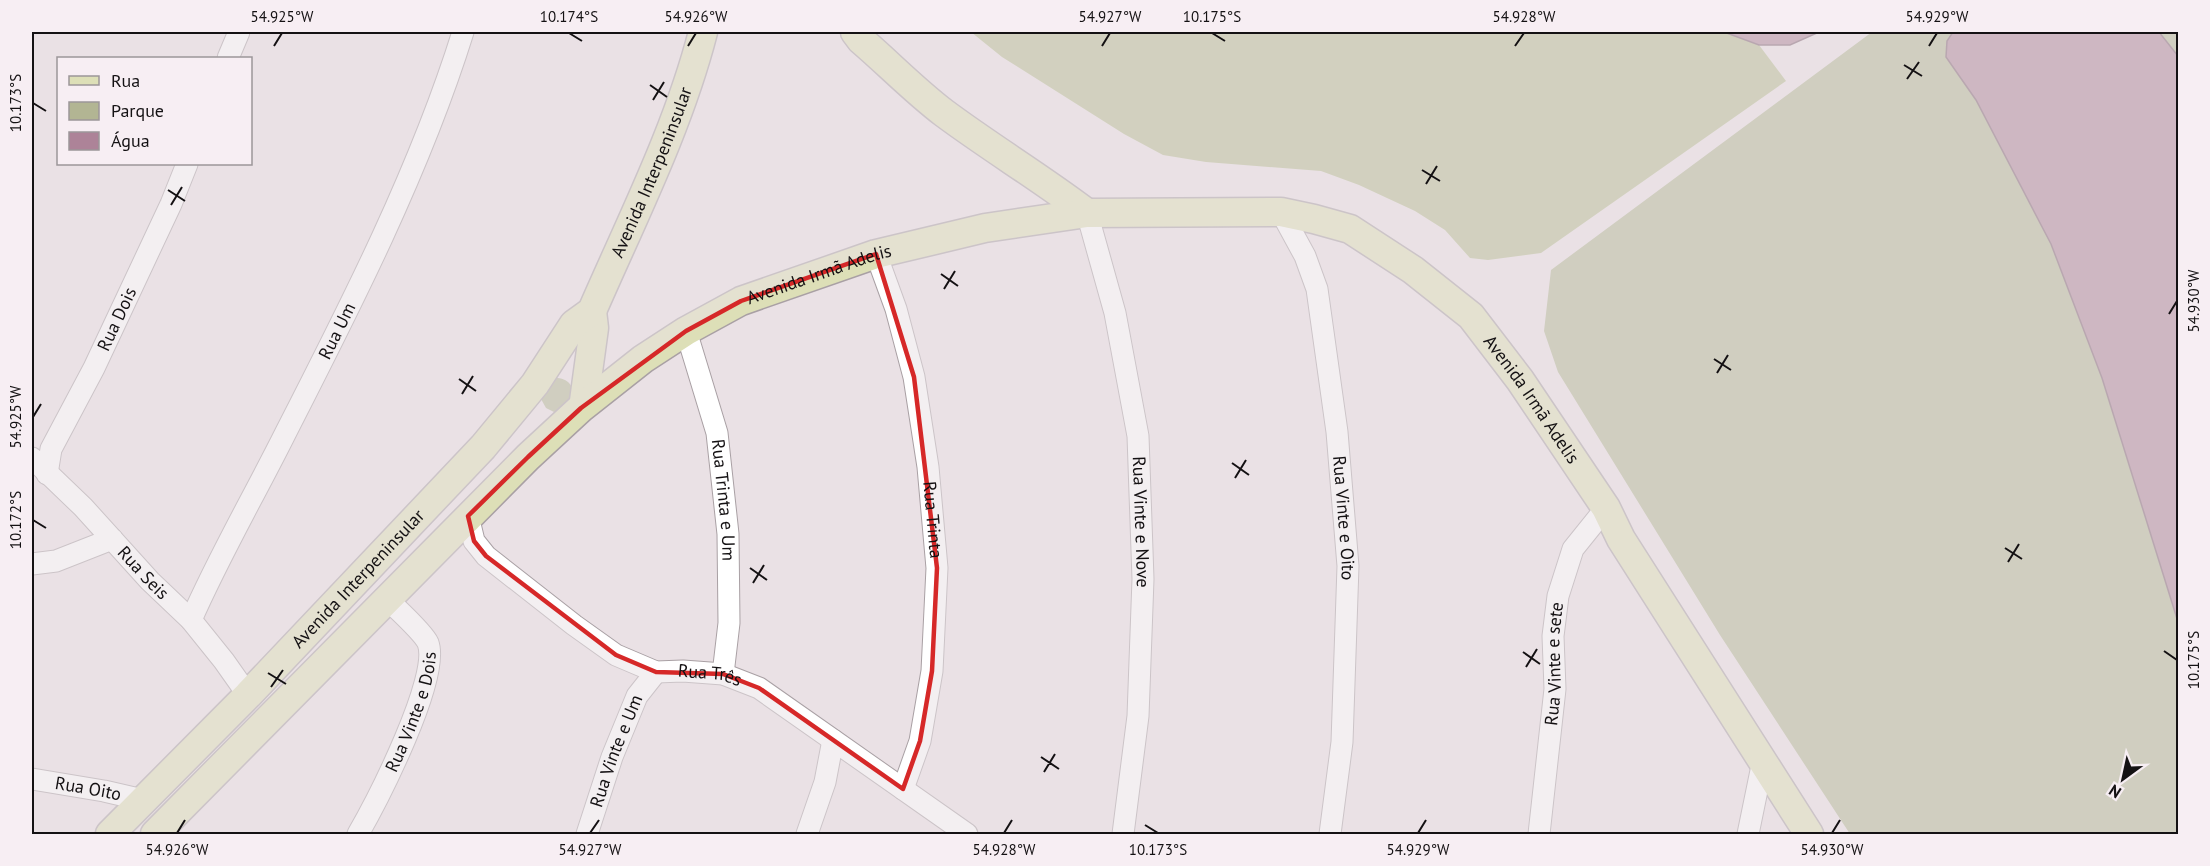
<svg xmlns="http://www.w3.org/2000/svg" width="2210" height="866" viewBox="0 0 2210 866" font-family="'PT Sans',sans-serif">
<rect width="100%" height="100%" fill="#eae1e5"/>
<!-- green -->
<path fill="#b2b593" d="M1872 32H2178V834H1850L1720 635 1558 372 1544 331 1551 270Z
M555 378C569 378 573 386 575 398L556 413 546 408 541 399Z"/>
<!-- forest -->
<path fill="#b7bb90" d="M971 32H1724L1759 45 1786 81 1541 253 1488 260 1470 258 1445 230 1415 211 1359 185 1321 171 1206 162 1163 155 1124 134 1002 57Z"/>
<!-- water -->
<path fill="#ad8398" stroke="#7f6170" stroke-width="1.5" d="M1724 32H1819L1790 45H1759Z
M1953 32H2159L2178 56V622L2102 378 2051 244 1976 100 1946 57 1947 41Z"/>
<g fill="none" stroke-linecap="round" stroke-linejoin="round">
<defs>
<g id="street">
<path d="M228 58 239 32"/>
<path id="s1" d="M1281 212 1305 256 1317 289 1337 432 1348 566 1342 742 1330 834"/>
<path id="s2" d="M1087 213 1115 313 1138 436 1143 579 1138 716 1123 834"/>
<path id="s3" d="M876 254 896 309 914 377 928 467 937 568 932 671 920 741 903 789"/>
<path id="s4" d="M686 331 717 433 728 534 729 623 723 674"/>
<path id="s5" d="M32 458 83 507 150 581 191 620 224 661 248 695"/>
<path id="s6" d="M47 474 51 449 94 368 171 204 187 164"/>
<path id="s7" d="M468 516 474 541 486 556 574 625 616 655 656 672 683 671 723 674 759 688 967 834"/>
<path d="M32 564 56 561 112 539"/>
<path id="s8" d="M191 620C219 556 254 496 285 434 351 305 420 170 463 32"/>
<path id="s9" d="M32 779 104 791 143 800"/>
<path id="s10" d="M358 834C377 801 441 677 428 643 423 632 397 609 387 599"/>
<path id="s11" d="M587 834 612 757 637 696 656 672"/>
<path d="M807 834 825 782 833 740"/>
<path id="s12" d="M1539 834 1555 689 1553 636 1558 596 1573 549 1606 508"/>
<path d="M1748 834 1763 761"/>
</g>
<g id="secondary">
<path d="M855 32 861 40C889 64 915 91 944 113 991 148 1041 178 1087 213"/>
<path d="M584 401 594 328 592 311"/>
<path id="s13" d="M110 834 248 695 483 447 535 384 574 324 592 311C632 219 678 129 703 32"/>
<path id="s14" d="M155 834 528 457 581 408 643 359 686 331 741 301 876 254 985 228 1087 213 1281 212 1314 219 1350 229 1413 270 1471 316 1520 380 1606 508 1621 539 1809 834"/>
</g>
</defs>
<!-- street casing -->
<use href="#street" stroke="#a9a0a4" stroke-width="23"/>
<!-- secondary casing -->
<use href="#secondary" stroke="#a9a0a4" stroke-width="31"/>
<!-- street -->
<use href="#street" stroke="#fff" stroke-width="21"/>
<!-- secondary -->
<use href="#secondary" stroke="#dddfb7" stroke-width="28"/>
</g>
<!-- marked area -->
<path d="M0 0H2210V866H0ZM876 254 914 377 937 568 932 671 920 741 903 789 759 688 723 674 656 672 616 655 486 556 474 541 468 516 528 457 581 408 686 331 741 301Z" fill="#eae1e5" fill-opacity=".55" fill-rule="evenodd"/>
<path fill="none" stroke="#d62828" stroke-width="4.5" stroke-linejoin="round" d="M876 254 914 377 937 568 932 671 920 741 903 789 759 688 723 674 656 672 616 655 486 556 474 541 468 516 528 457 581 408 686 331 741 301Z"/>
<!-- ticks -->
<path fill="none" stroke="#141113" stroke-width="2" d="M569 33 582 41M1212 33 1225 41M274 46 282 33M688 46 696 33M1102 46 1110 33M1515 46 1524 33M1929 46 1937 33M1904 65 1922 76M1907 79 1919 62M650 85 667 97M653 100 664 82M33 103 46 111M1422 170 1440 181M1426 184 1437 166M168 190 185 201M171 205 182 187M941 274 958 286M944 289 955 271M2169 314 2177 301M1714 359 1731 370M1717 373 1728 355M459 379 476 391M462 394 473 376M33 417 41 404M1232 463 1249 475M1235 478 1246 460M33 520 46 528M2005 548 2022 559M2008 562 2019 544M750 568 767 580M753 583 764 565M2164 651 2177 660M1523 652 1540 664M1526 667 1537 649M268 673 286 684M271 687 283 670M1041 757 1059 769M1044 772 1055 754M1145 825 1158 833M177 833 185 820M590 833 599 820M1004 833 1012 820M1418 833 1426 820M1832 833 1840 820"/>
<g text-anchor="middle" stroke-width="6" stroke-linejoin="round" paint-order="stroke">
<!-- street labels -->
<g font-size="18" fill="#141113" stroke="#f7eef3">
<text dy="6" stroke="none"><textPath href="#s13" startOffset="864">Avenida Interpeninsular</textPath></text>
<text dy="6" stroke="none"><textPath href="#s14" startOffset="878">Avenida Irmã Adelis</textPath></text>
<text dy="6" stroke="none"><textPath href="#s6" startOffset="171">Rua Dois</textPath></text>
<text dy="6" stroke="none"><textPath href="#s8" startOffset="324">Rua Um</textPath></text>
<text dy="6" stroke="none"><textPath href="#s14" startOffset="1671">Avenida Irmã Adelis</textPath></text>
<text dy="6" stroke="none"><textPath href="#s4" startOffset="174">Rua Trinta e Um</textPath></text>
<text dy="6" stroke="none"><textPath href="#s1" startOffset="316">Rua Vinte e Oito</textPath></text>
<text dy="6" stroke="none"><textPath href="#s3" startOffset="273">Rua Trinta</textPath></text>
<text dy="6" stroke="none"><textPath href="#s2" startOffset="315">Rua Vinte e Nove</textPath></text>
<text dy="6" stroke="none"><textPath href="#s5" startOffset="160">Rua Seis</textPath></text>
<text dy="6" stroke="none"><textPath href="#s13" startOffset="356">Avenida Interpeninsular</textPath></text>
<text dy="6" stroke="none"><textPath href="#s12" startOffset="171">Rua Vinte e sete</textPath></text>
<text dy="6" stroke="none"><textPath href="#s7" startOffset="306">Rua Três</textPath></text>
<text dy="6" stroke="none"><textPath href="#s10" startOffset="134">Rua Vinte e Dois</textPath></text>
<text dy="6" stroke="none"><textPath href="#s11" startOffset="88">Rua Vinte e Um</textPath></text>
<text dy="6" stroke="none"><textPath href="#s9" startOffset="57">Rua Oito</textPath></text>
</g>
</g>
<!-- border -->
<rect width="2210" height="866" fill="none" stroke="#f7eef3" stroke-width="66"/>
<!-- legend -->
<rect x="57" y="57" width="195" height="108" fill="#f7eef3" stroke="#9c9699" stroke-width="1.5"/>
<rect x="69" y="76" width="30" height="9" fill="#dddfb7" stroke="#9c9699" stroke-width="1.5"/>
<text x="111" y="87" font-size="18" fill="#141113">Rua</text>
<rect x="69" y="102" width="30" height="18" fill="#b2b593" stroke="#9c9699" stroke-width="1.5"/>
<text x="111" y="117" font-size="18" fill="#141113">Parque</text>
<rect x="69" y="132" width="30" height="18" fill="#ad8398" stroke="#9c9699" stroke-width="1.5"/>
<text x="111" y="147" font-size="18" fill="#141113">Água</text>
<!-- north arrow -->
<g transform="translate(2123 779) rotate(213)" stroke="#f7eef3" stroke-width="4.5" paint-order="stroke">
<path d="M0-4.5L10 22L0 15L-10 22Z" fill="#141113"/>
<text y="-9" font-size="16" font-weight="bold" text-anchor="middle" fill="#141113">N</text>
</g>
<rect x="33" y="33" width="2144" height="800" fill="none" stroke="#141113" stroke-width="2"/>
<g font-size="15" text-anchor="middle" fill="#141113">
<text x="282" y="22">54.925°W</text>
<text x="569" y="22">10.174°S</text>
<text x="696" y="22">54.926°W</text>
<text x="1110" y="22">54.927°W</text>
<text x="1212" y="22">10.175°S</text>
<text x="1524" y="22">54.928°W</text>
<text x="1937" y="22">54.929°W</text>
<text transform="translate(16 103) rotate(-90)" y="5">10.173°S</text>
<text transform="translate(2194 301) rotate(-90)" y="5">54.930°W</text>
<text transform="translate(16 417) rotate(-90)" y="5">54.925°W</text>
<text transform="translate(16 520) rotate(-90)" y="5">10.172°S</text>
<text transform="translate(2194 660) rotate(-90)" y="5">10.175°S</text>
<text x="177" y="855">54.926°W</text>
<text x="590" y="855">54.927°W</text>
<text x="1004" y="855">54.928°W</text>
<text x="1158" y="855">10.173°S</text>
<text x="1418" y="855">54.929°W</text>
<text x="1832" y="855">54.930°W</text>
</g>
</svg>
